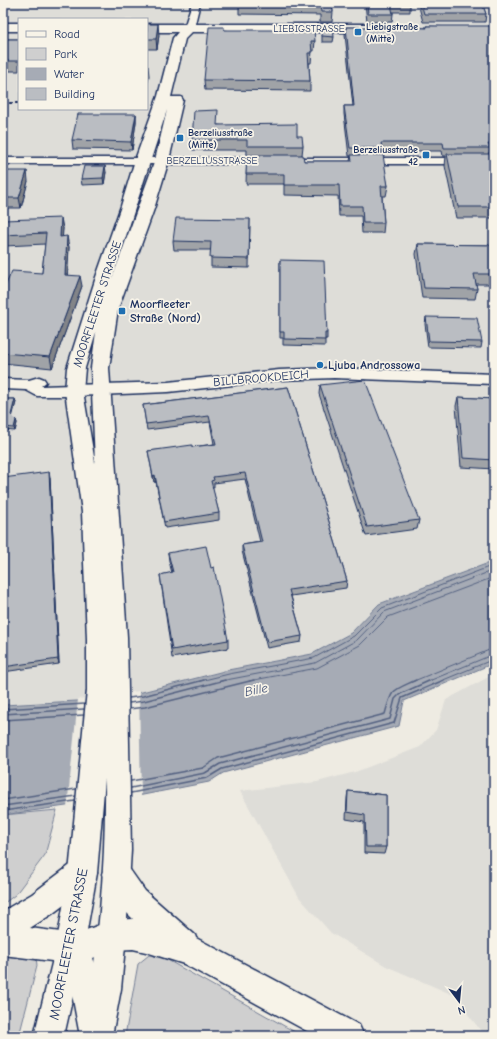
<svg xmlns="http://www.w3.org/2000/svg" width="497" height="1039" viewBox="0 0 497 1039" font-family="'Comic Neue',sans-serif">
<rect width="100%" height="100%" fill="#eeebe2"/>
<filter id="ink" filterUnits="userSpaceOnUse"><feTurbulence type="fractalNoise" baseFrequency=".025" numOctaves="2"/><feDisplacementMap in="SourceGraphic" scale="8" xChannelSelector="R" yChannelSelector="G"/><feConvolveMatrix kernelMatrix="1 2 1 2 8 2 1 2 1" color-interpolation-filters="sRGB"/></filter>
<g filter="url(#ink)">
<!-- built -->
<path fill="#deddd8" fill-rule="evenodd" d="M3 3H494V561L379 604 351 633 312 654 228 670 142 692 77 701 3 705ZM19 19H147V109H19Z
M494 674V1036H485L467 1013 458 997 386 966 331 933 299 897 240 791 317 782 355 772 420 747 436 730 446 700Z"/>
<!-- green -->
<path fill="#cfcfcf" stroke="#757f96" d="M57 810 45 855 15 895 3 904V815Z
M3 952 36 956 37 966 19 1036H3Z
M149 955 164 958 302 1036H125L138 964Z"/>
<!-- water -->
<path fill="#a6abb5" stroke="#6e7992" d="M494 561V663L404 701 399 726 223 773 209 782 143 795 3 815V705L77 701 142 692 228 670 312 654 351 633 379 604Z"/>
<!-- pier -->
<path fill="#eeebe2" d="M139 691 141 797 67 808 78 699Z"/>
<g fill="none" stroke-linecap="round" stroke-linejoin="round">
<!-- shore-far1 -->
<path stroke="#536181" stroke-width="1" d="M200 681 229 674 314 658 354 636 382 608 494 565
M221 681 315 663 357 640 384 612 494 570
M249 681 317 668 360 645 388 617 494 577
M414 681 494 648
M429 681 494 654
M441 681 494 659"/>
<!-- shore -->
<path stroke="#536181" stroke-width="1.5" d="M129 698 143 696 204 680
M129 703 144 701 225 680
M3 709 85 704
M129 709 145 707 254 680
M3 714 84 709
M3 720 84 715
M131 781 203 768 218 758 385 714C392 688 392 691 416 680
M131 788 205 773 220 764 390 719 395 699 400 694 431 680
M131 793 207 778 222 769 394 723 402 698 444 680
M3 800 76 789
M3 806 76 796
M3 811 75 801"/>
<defs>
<path id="minor" d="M192 3H200L194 28 189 31 184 28Z
M3 158H494V164H3Z
M334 368 494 374V384L334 378 279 380 168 392 74 396H37L26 390 3 389V379L29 380 39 377 44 379 46 382 41 386 168 382 279 370Z"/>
<path id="major" d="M3 23H19V31H3Z
M147 24H373L377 25 379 28 377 31 373 32H192L185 39 171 97H181L183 100 169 160 154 209 118 309 109 368 127 637 131 850 126 935 121 989 112 1036H82C99 951 106 865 105 779L97 873 84 947 64 1036H34L56 947 69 873 87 690V639L82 512 65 391 67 368 96 277 121 206 135 160 158 96 173 38 178 32H147ZM167 110 155 160 112 279ZM96 332 91 368 95 463 83 391 85 368Z"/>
<path id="highway" d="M83 859 93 863 97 873 93 883 52 914 30 928 76 934 112 920 133 919C120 907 109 891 102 874L106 864 116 860 126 864 145 891 195 935 196 938 359 1025 364 1036H316L184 964 146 952 133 949 112 950 93 958 103 990 112 1036H80L68 973 66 974 55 970 52 961 3 955V911L32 894 73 863Z"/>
</defs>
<!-- minor casing -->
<use href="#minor" stroke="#1b2f5e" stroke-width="3"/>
<!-- major casing -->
<use href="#major" stroke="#1b2f5e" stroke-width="3"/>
<!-- highway casing -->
<use href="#highway" stroke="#1b2f5e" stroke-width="3"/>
<!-- minor -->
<use href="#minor" fill="#f7f3e8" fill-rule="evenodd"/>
<!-- major -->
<use href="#major" fill="#f7f3e8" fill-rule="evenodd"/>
<!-- highway -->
<use href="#highway" fill="#f7f3e8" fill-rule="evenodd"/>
<!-- rail -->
<path stroke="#1b2f5e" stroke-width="2" stroke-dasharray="4 2" stroke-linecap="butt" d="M3 103H19"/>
</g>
<!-- wall -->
<path fill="#a0a3a7" stroke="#1b2f5e" d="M239 3H332L333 12 332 22H320V15L239 14Z
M365 3H410V12H393V14L392 22H367Z
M420 3H482L486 14 485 22H423L419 7Z
M147 24 159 35 157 49H147Z
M426 26 494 28V152H489V154L494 158V218H456L445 166 446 156H443L442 151H382L381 155 388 186 386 196H382L384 223 383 233H362L361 216H339L338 196 284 195V184H246L247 150H192V140L218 125 297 136 303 146 302 155 304 161H350L351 156H349L344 114V106H353L345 35 346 27 426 28Z
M322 28 334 37 333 42H322Z
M224 30 315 41 314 51H312L311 63H309L310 81V91L205 90 204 80Z
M3 36 4 39H19V71H3Z
M136 114V122L132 150 73 149 72 140Z
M3 171 28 181 21 208H3Z
M106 172 104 184 82 185 81 179Z
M250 219 249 268 211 267V250H174L173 241Z
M3 220 63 228 62 236 69 247 67 275 82 286 52 368 3 363V291L42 273 45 244 5 246 3 257Z
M418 244 494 245V284H476L477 289 475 299 422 298 416 254Z
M280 260 327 333V339H325V346L283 345V338H280Z
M426 317 482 342 481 348 428 347 425 324Z
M320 385 419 520 417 529 366 536 319 394Z
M288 387 347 581 346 588 291 596 302 636 301 642 267 648 242 551V545L260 542 245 479 214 483V487H212L219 513V520L165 528 156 482H154L148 451 192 447 214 444 210 422 147 430 143 405Z
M458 397 494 399V469L461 467 456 406Z
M3 399H15L16 402 12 416 16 420 17 423 15 431 3 430Z
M3 478H50L59 664 3 672Z
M168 553 228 640V648L172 658 160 575 172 573 169 561Z
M348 791 386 795V847L384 854 364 853V822L346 819 347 798Z"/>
<!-- shaded-wall -->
<path fill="#828488" stroke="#1b2f5e" d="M158 24 159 35 157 49 156 39Z
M148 66 149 76 147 85V70Z
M136 114V122L132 150 131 142Z
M105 166 106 172 104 184 103 178Z
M27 171 28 181 21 208 19 198Z
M61 218 63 228 62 247 60 237Z
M67 236 69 247 67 285 65 275Z
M3 238 5 246 3 257Z
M80 276 82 286 52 368 50 357Z
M15 399 16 402 12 418 11 415Z
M16 420 17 423 15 431 14 428Z
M49 472 50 478 59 664 58 659Z
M155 475 156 482H154L153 476Z"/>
<!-- building -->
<path fill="#babdc2" stroke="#1b2f5e" d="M239 3H332L333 12H321L320 5Z
M367 3H410V4H391L393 14H368Z
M421 3H482L486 14H424Z
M147 24H158L156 39H147Z
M369 26 427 28 426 26H490L491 28H494V144H488L490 148H444L443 143H381L382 148H350L344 106H354L346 27H369Z
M209 27H224V30H314L315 41H311L312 53H308L310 81 204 80Z
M322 28H333L334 37 322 36Z
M3 39H19V61H3Z
M218 110 217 125 297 124V136H302L303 146H247V140H192L194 111Z
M78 114H136L131 142 72 140Z
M447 154H493L494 158V207H458Z
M247 155H303L304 161H352L351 155H383L388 186H381L384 223H363L362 206H340L339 185H284V174H246Z
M84 166H105L103 178 81 179Z
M3 171H27L19 198H3Z
M61 218 60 237 67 236 65 275 80 276 50 357 3 353V291L12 271 42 273 46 233 3 235V220Z
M176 218 250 219 249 259 210 258 211 242 173 241Z
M418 244 494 245V274H474L477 289 424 288Z
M280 260 324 261 327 333H325V340L284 339V332H280Z
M426 317 477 318 482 342 429 341Z
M365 380 419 520 367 527 320 385Z
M288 387 347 581 289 590 302 636 267 642 242 545 262 542 245 473 213 477 214 480 211 481 219 513 164 522 155 475 153 476 148 451 192 445V447L216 444 209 416 146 424 143 405Z
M458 397 494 399V460L463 458Z
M3 399H15L11 415 16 420 14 428 3 427Z
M49 472 58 659 3 667V478Z
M206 546 211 568 214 567 228 640 172 650 160 575 173 572 168 553Z
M348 791 386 795V847H366L365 815 347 812Z"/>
</g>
<!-- markers -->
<g fill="#1f6fb2" stroke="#f7f3e8" stroke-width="1.5">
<rect x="354" y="28" width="8" height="8" rx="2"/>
<rect x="176" y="134" width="8" height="8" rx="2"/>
<rect x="422" y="151" width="8" height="8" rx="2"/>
<rect x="118" y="307" width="8" height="8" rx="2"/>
<circle cx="320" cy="365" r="4"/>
</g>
<g text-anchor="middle" stroke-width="3.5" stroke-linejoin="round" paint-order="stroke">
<!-- far-poi labels -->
<g font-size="10" font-weight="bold" fill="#1b2f5e" stroke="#f7f3e8" text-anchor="start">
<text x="366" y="30">Liebigstraße<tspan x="366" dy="12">(Mitte)</tspan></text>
<text x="188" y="136">Berzeliusstraße<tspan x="188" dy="12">(Mitte)</tspan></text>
<text x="418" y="153" text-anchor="end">Berzeliusstraße<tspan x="418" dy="12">42</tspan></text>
</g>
<!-- far-street labels -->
<g font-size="10" fill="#1b2f5e" stroke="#f7f3e8">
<text x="309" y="32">LIEBIGSTRASSE</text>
<text x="212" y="164">BERZELIUSSTRASSE</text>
</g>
<!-- street labels -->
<g font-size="12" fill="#1b2f5e" stroke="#f7f3e8">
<text transform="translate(97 304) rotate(-72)" y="4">MOORFLEETER STRASSE</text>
<text transform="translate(261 378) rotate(-5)" y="4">BILLBROOKDEICH</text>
</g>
<!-- poi labels -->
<g font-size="12" font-weight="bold" fill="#1b2f5e" stroke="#f7f3e8" text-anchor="start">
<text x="130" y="308">Moorfleeter<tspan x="130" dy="14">Straße (Nord)</tspan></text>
<text x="328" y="369">Ljuba Androssowa</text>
</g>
<!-- water labels -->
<g font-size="13" font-style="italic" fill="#455478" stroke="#f7f3e8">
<text transform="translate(256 689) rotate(-11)" y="5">Bille</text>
</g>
<!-- near-street labels -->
<g font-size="14" fill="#1b2f5e" stroke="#f7f3e8">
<text transform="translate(68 944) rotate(-79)" y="5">MOORFLEETER STRASSE</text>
</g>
</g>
<!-- margin -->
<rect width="497" height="1039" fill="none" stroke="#f7f3e8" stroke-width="16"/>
<rect x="8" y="8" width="481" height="1023" fill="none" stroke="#1b2f5e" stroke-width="1.5" filter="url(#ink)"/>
<!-- legend -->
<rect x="18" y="18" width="130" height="92" fill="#f7f3e8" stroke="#9fa5b1"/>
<rect x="26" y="31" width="20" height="6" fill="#f7f3e8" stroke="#9fa5b1"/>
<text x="54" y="38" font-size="12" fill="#1b2f5e">Road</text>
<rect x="26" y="48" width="20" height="12" fill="#cfcfcf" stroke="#9fa5b1"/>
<text x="54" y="58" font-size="12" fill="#1b2f5e">Park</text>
<rect x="26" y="68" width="20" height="12" fill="#a6abb5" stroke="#9fa5b1"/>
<text x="54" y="78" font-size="12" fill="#1b2f5e">Water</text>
<rect x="26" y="88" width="20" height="12" fill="#babdc2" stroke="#9fa5b1"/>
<text x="54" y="98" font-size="12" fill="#1b2f5e">Building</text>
<!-- north arrow -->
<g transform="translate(459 1001) rotate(164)" stroke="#f7f3e8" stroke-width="3" paint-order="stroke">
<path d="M0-3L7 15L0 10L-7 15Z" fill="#1b2f5e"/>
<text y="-6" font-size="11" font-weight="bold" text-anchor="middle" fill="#1b2f5e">N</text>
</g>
</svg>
